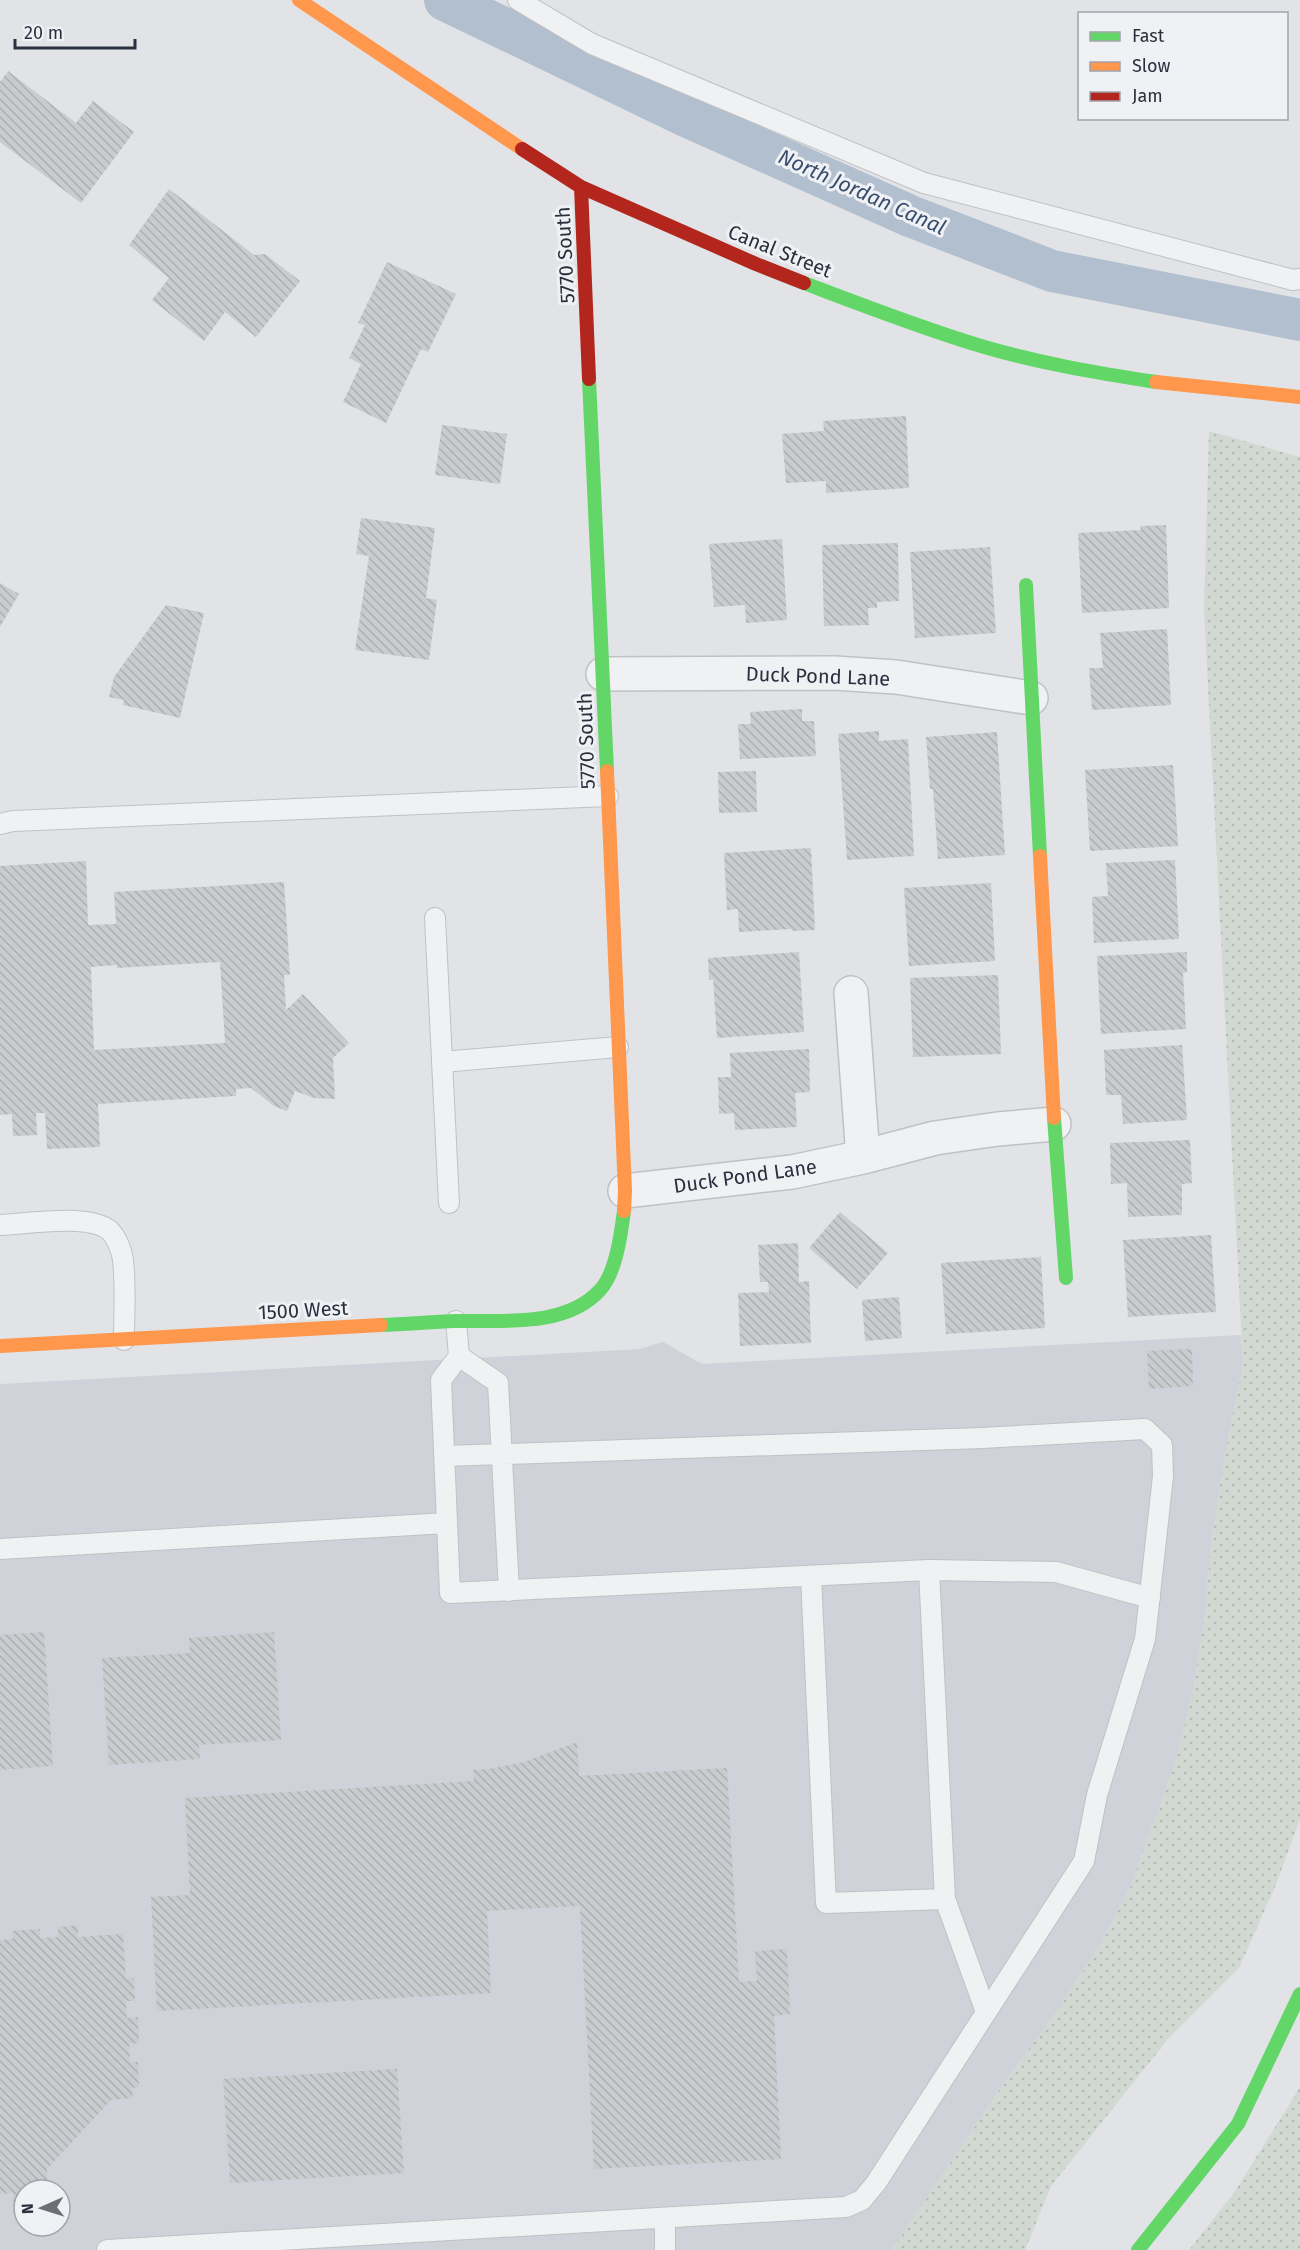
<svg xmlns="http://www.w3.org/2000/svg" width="1300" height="2250" viewBox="0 0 1300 2250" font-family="'Fira Sans',sans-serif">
<defs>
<pattern id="grass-dots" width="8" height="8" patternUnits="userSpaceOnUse" patternTransform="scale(1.5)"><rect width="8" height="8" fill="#d2d9d2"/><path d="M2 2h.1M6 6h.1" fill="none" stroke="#b4bbb5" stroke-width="1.8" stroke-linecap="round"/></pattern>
<pattern id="building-back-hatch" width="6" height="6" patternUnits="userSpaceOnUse" patternTransform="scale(1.5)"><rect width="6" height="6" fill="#c9cbce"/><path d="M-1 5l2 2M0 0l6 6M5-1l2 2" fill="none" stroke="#adafb2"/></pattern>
</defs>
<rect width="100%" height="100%" fill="#e1e3e6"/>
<!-- built -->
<path fill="#d0d2d9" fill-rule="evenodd" d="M1241 1335 1243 1365 1225 1454 1210 1552 1205 1615 1194 1686 1177 1758 1131 1886 1099 1947 1056 2013 1009 2076 892 2250H0V1384L640 1349 663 1342 702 1364ZM24 2190H60V2226H24Z"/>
<!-- grass -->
<path fill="url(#grass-dots)" d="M1209 431 1300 457V1819L1275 1887 1239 1968 1168 2039 1051 2186 1025 2250H892L1009 2076 1056 2013 1099 1947 1131 1886 1177 1758 1194 1686 1205 1615 1210 1552 1225 1454 1243 1365 1204 609Z
M1300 2087V2250H1189L1234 2193Z"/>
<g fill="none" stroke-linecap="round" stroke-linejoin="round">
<!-- canal -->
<path stroke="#b2bfce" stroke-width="42" d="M445 0 684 115 910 216 1052 271 1300 320"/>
</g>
<!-- building -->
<path fill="url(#building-back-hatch)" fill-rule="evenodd" d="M8 71 76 123 93 101 134 132 81 203 0 142V82Z
M169 189 254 255 265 254 300 281 256 337 225 312 204 341 152 300 169 278 129 245Z
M387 262 456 294 428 352 421 349 386 423 343 402 361 364 349 358 365 325 358 323Z
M906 416 909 488 826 493V481L786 483 782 434 824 431 823 421Z
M442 425 507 434 500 484 435 475Z
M361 518 435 528 426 598 437 600 429 660 355 650 369 556 356 554Z
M1166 525 1169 608 1082 613 1078 533 1141 530 1140 526Z
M782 539 787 620 746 623 745 605 714 607 709 544Z
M898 543 899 601 877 602V608H868L869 625 824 626 822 545Z
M990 547 996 633 915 638 910 552Z
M0 583 19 594 0 627Z
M166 605 204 613 180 718 123 705 124 700 109 697 114 677Z
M1167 629 1171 705 1092 710 1089 668H1103L1100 633Z
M802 709V721H814L816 756 740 759 738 724H751L750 712Z
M879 731V741L908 739 914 856 847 860 838 734Z
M997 732 1005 855 938 859 933 789H930L926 737Z
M1173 765 1178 846 1090 851 1085 770Z
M756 771 757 812 719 813 718 772Z
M811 848 815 930 792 931V929L739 932 738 909 727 910 724 853Z
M1175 860 1179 939 1094 943 1092 897 1108 896 1106 863Z
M86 861 88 925 116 924 114 892 284 882 290 975H284L286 1010 303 994 349 1043 333 1058 335 1099 314 1098 295 1091 287 1111 274 1106 251 1088 236 1089V1096L98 1104 100 1147 47 1149 45 1113H36L37 1135 13 1136 12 1114 0 1115V866ZM220 962 225 1043 94 1050 91 967 117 965V968Z
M991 883 995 961 909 966 904 888Z
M799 952 804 1032 717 1038 713 979 709 980 708 958Z
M1187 952V972L1183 973 1186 1029 1101 1034 1097 956Z
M998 975 1001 1054 913 1057 910 978Z
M1182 1045 1187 1120 1123 1124 1121 1095H1106L1104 1050Z
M809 1049 810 1092 795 1093 797 1127 735 1130 734 1113 719 1114 718 1077H731L730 1053Z
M1190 1140 1192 1183 1182 1184V1215L1128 1217 1127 1183 1111 1184 1110 1143Z
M840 1212 888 1253 857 1289 809 1248Z
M1211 1235 1216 1312 1128 1317 1123 1240Z
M798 1243 799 1282 809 1281 811 1343 740 1346 738 1293 769 1292 768 1282H760L758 1245Z
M1041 1257 1045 1328 946 1334 941 1263Z
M899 1297 902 1338 865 1341 862 1300Z
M1192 1349 1193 1386 1149 1389 1147 1351Z
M44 1632 53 1766 0 1770V1635Z
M274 1632 281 1740 199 1745 200 1759 109 1765 102 1658 190 1653 189 1638Z
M577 1742 579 1776 727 1768 739 1982 757 1981 755 1951 787 1949 790 2014 774 2016 781 2159 594 2169 580 1906 487 1911 491 1993 157 2011 151 1897 190 1895 185 1798 474 1781 473 1770 489 1769 524 1762Z
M78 1925V1937L123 1934 126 1979 134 1978 135 2001H126L127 2018 138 2017 139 2043 129 2044 130 2062H138L139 2087 132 2088 133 2098 111 2100 47 2169 48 2190H24V2200L13 2201V2193L0 2194V1940L13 1939 12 1931 40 1929V1938L58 1937V1927Z
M397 2069 404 2173 230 2183 223 2079Z"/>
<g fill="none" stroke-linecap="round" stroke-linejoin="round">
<defs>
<path id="lane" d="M518 0 592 44 924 183 1293 280 1300 279
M0 824 13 821 608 796
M435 918 449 1203
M442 1062 618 1047
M0 1225C26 1224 90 1213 110 1231 117 1238 122 1251 123 1260 126 1286 124 1314 124 1340
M456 1321 459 1356 441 1380 450 1593 929 1570 945 1899 986 2012
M459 1356 498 1383 509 1591
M0 1549 447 1523
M929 1570 1056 1572 1150 1598
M811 1576 826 1903 945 1899
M107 2250 846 2207 862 2200 876 2183 1084 1861 1097 1795 1145 1639 1163 1476 1162 1445 1145 1429 982 1438 445 1456
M665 2250V2218"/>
<path id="street" d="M603 674 834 673 896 677 1031 698
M851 993 863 1157
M625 1191 792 1172 863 1157 935 1138 998 1129 1054 1124"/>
</defs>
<!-- lane casing -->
<use href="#lane" stroke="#c0c1c4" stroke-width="22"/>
<!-- street casing -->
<use href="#street" stroke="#c0c1c4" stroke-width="36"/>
<!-- lane -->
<use href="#lane" stroke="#f0f1f3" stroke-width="20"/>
<!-- street -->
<use href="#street" stroke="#f0f1f3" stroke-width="33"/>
<!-- fast -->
<path stroke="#63d668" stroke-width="14" d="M804 283C862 305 921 328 981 346 1038 363 1097 373 1156 382
M589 379 607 771
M1026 585 1040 856
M1054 1118 1066 1278
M381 1325C406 1324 431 1322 455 1321 501 1320 566 1328 600 1290 616 1273 621 1234 624 1211
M1138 2250 1238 2124 1300 1994"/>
<!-- slow -->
<path stroke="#ff974d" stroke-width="14" d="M299 0 522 149
M1156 382 1300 397
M607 771 625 1191 624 1211
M1040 856 1054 1118
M0 1346 381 1325"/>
<!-- jam -->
<path stroke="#b3261e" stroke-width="14" d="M522 149 581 187 756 264 804 283
M581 187 589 379"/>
</g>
<g text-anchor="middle" stroke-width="6" stroke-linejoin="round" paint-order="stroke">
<!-- street labels -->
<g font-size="20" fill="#2a303d" stroke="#eff1f5">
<text transform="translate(780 251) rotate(22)" y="7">Canal Street</text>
<text transform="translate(565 255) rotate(-93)" y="7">5770 South</text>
<text transform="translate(818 676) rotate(2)" y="7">Duck Pond Lane</text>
<text transform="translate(586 741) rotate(-92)" y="7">5770 South</text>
<text transform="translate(745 1176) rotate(-8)" y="7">Duck Pond Lane</text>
<text transform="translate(303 1310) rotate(-3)" y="7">1500 West</text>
</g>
<!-- water labels -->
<g font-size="21" font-style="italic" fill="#384d6d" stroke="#eff1f5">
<text transform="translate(862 192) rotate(24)" y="7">North Jordan Canal</text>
</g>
</g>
<!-- legend -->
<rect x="1078" y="12" width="210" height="108" fill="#eff1f5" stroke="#a0a4ab" stroke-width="1.5"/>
<rect x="1090" y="32" width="30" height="9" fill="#63d668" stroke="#a0a4ab" stroke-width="1.5"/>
<text x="1132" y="42" font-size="18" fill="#2a303d">Fast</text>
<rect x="1090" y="62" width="30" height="9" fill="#ff974d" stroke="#a0a4ab" stroke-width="1.5"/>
<text x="1132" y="72" font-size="18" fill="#2a303d">Slow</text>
<rect x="1090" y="92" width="30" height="9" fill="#b3261e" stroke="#a0a4ab" stroke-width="1.5"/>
<text x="1132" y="102" font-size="18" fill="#2a303d">Jam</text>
<!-- north arrow -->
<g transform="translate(42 2208) rotate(267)"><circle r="28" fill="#eff1f5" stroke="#a0a4ab" stroke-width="1.5"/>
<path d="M0-4.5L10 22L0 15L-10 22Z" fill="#6a6f78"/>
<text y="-9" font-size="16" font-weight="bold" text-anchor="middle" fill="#2a303d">N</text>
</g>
<!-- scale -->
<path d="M15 39v9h120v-9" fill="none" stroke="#2a303d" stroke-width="3"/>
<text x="24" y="39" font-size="18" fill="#2a303d" stroke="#eff1f5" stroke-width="4.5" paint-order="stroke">20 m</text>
</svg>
